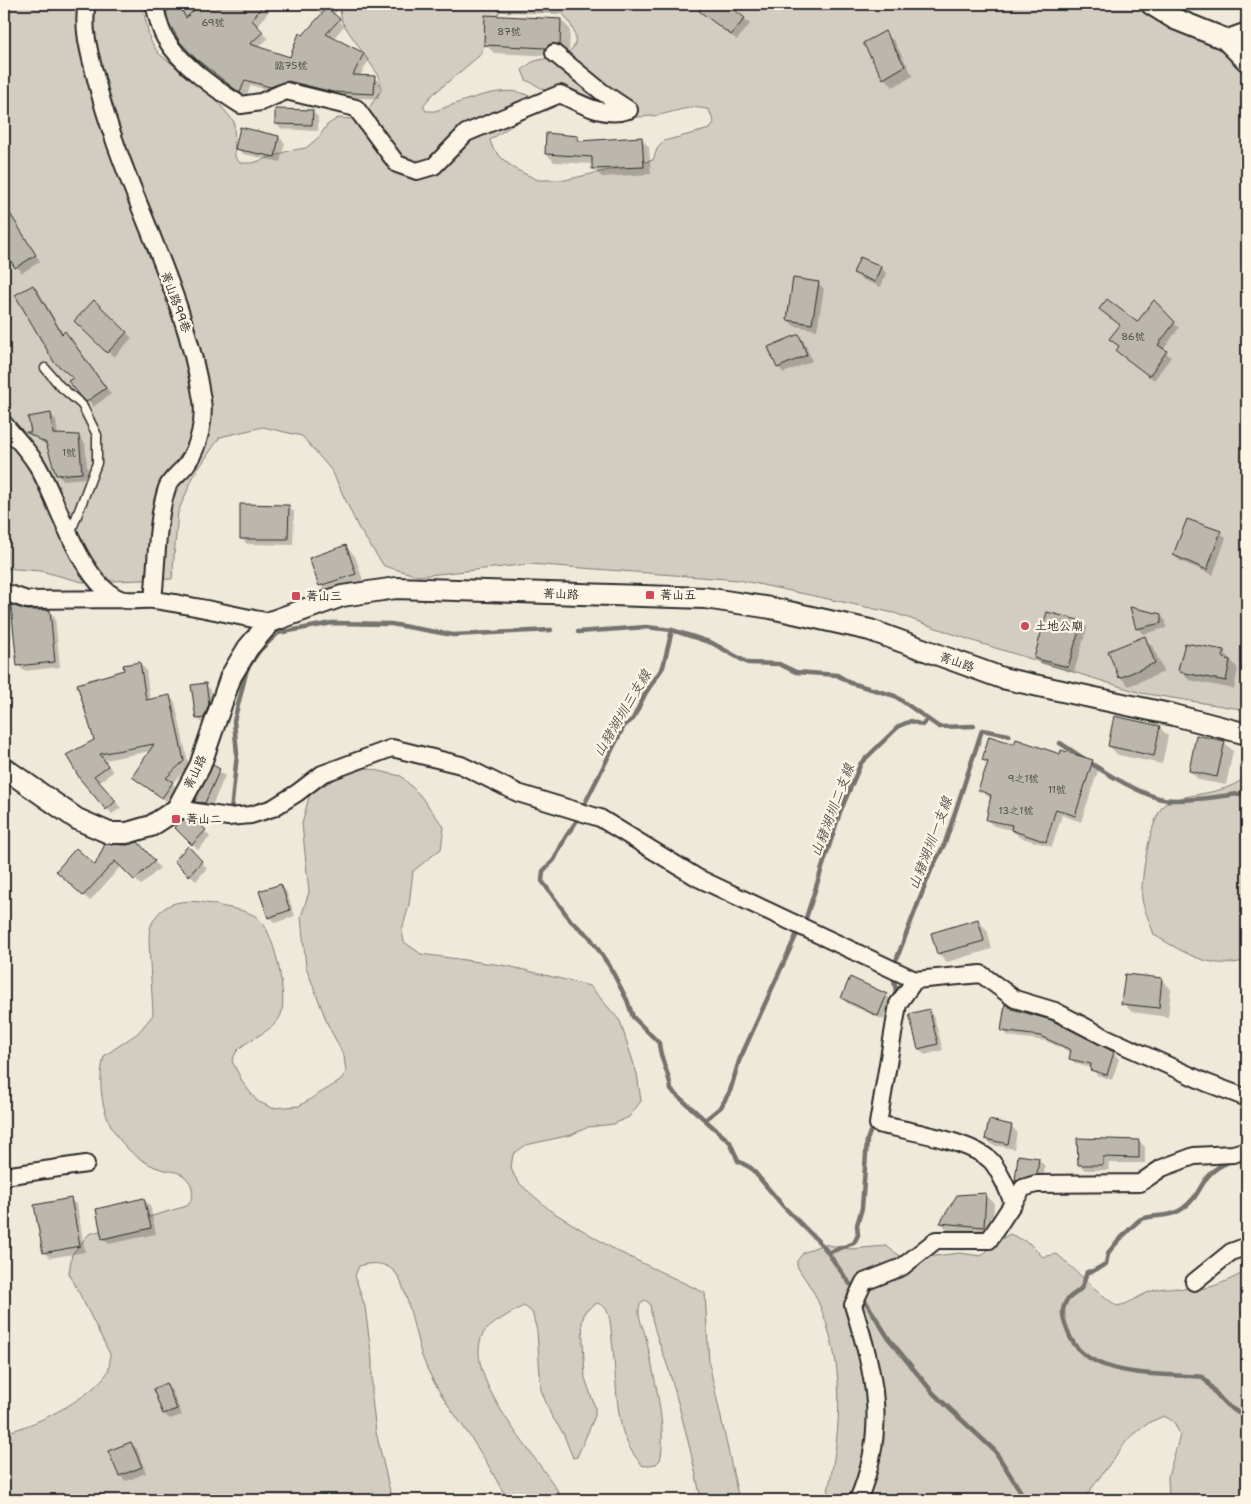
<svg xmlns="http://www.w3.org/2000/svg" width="1251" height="1504" viewBox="0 0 1251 1504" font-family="'Shantell Sans','LXGW WenKai TC',sans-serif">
<rect width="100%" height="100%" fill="#efe9da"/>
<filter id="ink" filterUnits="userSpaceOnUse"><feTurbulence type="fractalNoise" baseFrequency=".02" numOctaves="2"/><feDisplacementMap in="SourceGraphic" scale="10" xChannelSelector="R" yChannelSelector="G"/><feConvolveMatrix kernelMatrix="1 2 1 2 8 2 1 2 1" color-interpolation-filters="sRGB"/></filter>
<g filter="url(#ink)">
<!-- green -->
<path fill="#d2cdc0" stroke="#7e7c76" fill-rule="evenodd" d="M4 4H142L150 40 159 54 209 91 234 122 235 157 240 163H253L288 151 306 148 319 137 327 125 338 118 351 119 367 111 381 90 379 76 342 22 339 4H1135L1182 30 1228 52 1247 72V710L1141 693 973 641 894 613 739 580 530 564 419 576 384 566 358 527 332 471 302 436 263 427 220 437 194 475 178 512 172 579 82 582 41 571 4 568ZM500 11 562 13C571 22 585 45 566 53 557 57 545 58 535 61 531 62 526 67 522 70L526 80C554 93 577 116 610 118 623 118 639 117 652 116 672 114 690 103 709 110L714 122 710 129 664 141 657 149 653 160 565 180H538L517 170 506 162 493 149 490 140 532 112 529 96C506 82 459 103 435 111H426L423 106 431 96 479 56 490 35V26Z
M366 768 401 776 419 794 444 827 441 849 413 871 409 905 402 930 404 942 421 954 508 966 590 986 620 1021 637 1074 641 1101 629 1117 614 1124 588 1127 571 1135 526 1145 513 1154 511 1168 515 1177 520 1184 551 1211 617 1251 705 1293 709 1363 739 1500H701C693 1458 682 1416 670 1374 663 1350 652 1330 650 1304L645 1300C642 1302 639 1304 639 1309 638 1319 645 1331 647 1342 653 1373 668 1430 660 1460L656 1464 643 1466C633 1455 626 1443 622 1429 615 1399 616 1370 612 1340 611 1331 611 1321 608 1313 606 1307 602 1305 597 1303L585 1311 582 1323 585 1378 595 1407V1416L577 1457 573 1458 563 1433 551 1415 541 1390 537 1331 532 1312 524 1306C515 1310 487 1326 483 1334 460 1379 543 1461 563 1500H508C497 1483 489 1464 477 1447 458 1417 434 1390 422 1356 415 1336 407 1286 395 1272 385 1262 372 1262 359 1266L355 1276 365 1307 372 1360V1399L376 1432 392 1500H4V1433C34 1426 85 1401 105 1376 110 1370 110 1362 110 1354L69 1273 72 1254 89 1234 187 1206C196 1196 194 1182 181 1174 174 1170 163 1171 155 1167 111 1148 93 1101 104 1056L138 1033 153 1015C153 1001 147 936 150 928 163 893 197 900 225 907 235 909 249 911 258 918 274 930 286 991 282 1011 278 1031 249 1037 237 1051 235 1054 233 1058 232 1061L243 1083 257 1101 272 1108 299 1106 340 1081 346 1072 344 1056 328 1025 306 967 301 917 309 892 302 824 310 793 339 777Z
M1247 776V960C1211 971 1185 953 1154 935 1151 924 1144 911 1142 899 1140 881 1151 809 1168 802 1194 792 1225 795 1247 776Z
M1010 1234 1029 1243 1043 1257 1057 1254C1078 1272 1095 1291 1117 1306 1134 1303 1140 1293 1159 1289 1172 1286 1184 1290 1197 1289 1215 1288 1231 1279 1247 1271V1500H1169L1168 1477 1180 1435 1174 1422 1164 1416 1150 1422 1128 1439 1083 1500H829L828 1492C842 1422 846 1365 817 1299 811 1286 803 1277 797 1266V1261L803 1253 823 1244 850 1249 886 1246 916 1267 926 1257 960 1253 981 1256 1001 1239Z"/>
<!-- shadow -->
<path fill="#0003" d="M177 4H275L257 26 268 39 257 48 291 58 303 37 322 15 311 4H335L339 9 333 15 344 26 333 39 363 54 369 60 360 76 374 77 380 83 379 99 276 93 251 85 246 97 197 58Z
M707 4H725L750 24 737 40 701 11Z
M561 20 570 29 569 54 560 52 555 56 494 53 485 44Z
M884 32 894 41 913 76 893 87 884 78Z
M312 111 318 117V131L282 129 276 124Z
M279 137 285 143 280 162 243 154 237 148Z
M577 137 582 142 641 138 649 147 651 174 602 177 594 169 593 164 554 162 546 153Z
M8 213 40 261 22 273 4 247V215Z
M881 267 886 273 881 287 861 279 855 273Z
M818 283 824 289 817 330 794 326 788 320Z
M33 286 39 292 63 334 65 332 71 338 111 394 93 407 75 378Z
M94 302 132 338 114 357 76 321Z
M1154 302 1179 328 1163 350 1171 357 1154 380 1123 356 1120 347 1111 339 1121 326 1106 314 1137 324Z
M798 336 804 341 812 361 784 373 778 367Z
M50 414 56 420 58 435 79 437 85 443 88 478 63 480 57 475 48 446 29 433H33Z
M288 507 294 512 293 545 247 544 241 538Z
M1220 532 1226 538 1213 575 1180 561 1174 555Z
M346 547 355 556 364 583 329 594 320 585Z
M27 611H49L55 617 60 667 24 671 18 665Z
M1160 615 1166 621V628L1143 634 1137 628Z
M1081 622 1087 628 1074 672 1041 664 1035 658Z
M1144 638 1153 647 1164 672 1129 686 1120 677Z
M1224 651 1238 669 1234 689 1189 680 1181 672Z
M140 664 146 670 150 701 169 696 175 702 189 767 172 783 178 789 168 802 134 777 151 751 105 760 113 772 99 782 121 808 112 814 81 778 125 671Z
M205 684 211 690 214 710 210 723 203 724 197 718Z
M1159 727 1168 736 1162 764 1118 755 1109 746Z
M1224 742 1233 751 1226 785 1199 780 1190 771Z
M1015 746 1092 761 1099 768 1081 822 1062 815 1052 847 1019 837 1012 830 994 826 987 820 991 799 980 790 989 765 983 760Z
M213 767 225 776 211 808 202 807 196 801Z
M197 823 210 837 198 850 176 827Z
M188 848 207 868 196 881 176 861Z
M143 850 160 868 141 885 121 866 90 901 63 877Z
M281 885 286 891 295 916 275 923 269 917Z
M978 921 987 930 992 949 947 962 938 953Z
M851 979 887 996 892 1001 884 1020 848 1004 842 998Z
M1162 980 1171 989 1168 1017 1132 1012 1123 1003Z
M1012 1010 1113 1053 1119 1059 1112 1080 1097 1075 1092 1068 1076 1064 1070 1058 1071 1053 1046 1041 1008 1036 1003 1030Z
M928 1011 934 1017 943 1050 925 1055 919 1049 911 1015Z
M1011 1126 1017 1132 1014 1149 992 1145 987 1139Z
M1139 1141 1145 1147V1163H1108L1109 1170H1085L1079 1164Z
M1039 1160 1045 1166 1043 1180 1022 1186 1016 1181Z
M985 1194 994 1203 992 1235 950 1232 941 1223Z
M71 1200 77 1205 85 1252 50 1258 44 1252Z
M144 1200 150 1205 156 1234 109 1244 103 1238Z
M166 1385 172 1391 182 1415 170 1419 164 1414Z
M131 1443 137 1449 146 1473 126 1481 120 1476 110 1451Z"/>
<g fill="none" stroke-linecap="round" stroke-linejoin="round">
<!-- stream -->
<path stroke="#75736d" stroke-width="4.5" d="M578 632 646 627 672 630 712 643 748 663 779 664 796 672 837 675 851 683 895 696 939 727 974 726
M1060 743C1089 762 1126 788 1158 798 1178 804 1225 795 1247 793
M584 805 624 726 633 719 645 694 663 667 672 630
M231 812 237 754 234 721 247 669 260 650 278 633 332 623 391 624 453 635 551 630
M580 816 565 838 554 860 543 871 542 881 571 921 589 936 610 967 627 1000 633 1017 659 1043C660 1060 670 1074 671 1090L730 1142 738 1161 751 1168 784 1207 823 1246 850 1284
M806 918 840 812 861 763 899 726 911 721 922 725 927 720
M895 963 931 870 945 843 982 730 1009 735
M893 974 896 991 894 999
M705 1120 721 1107 730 1091 739 1061 799 929
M1234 1160C1196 1173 1207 1192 1182 1209 1170 1218 1155 1214 1141 1219 1136 1222 1112 1247 1109 1252 1107 1256 1107 1260 1106 1264L1093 1271 1087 1272C1085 1277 1084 1283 1082 1287 1077 1295 1067 1295 1064 1306 1061 1315 1065 1324 1068 1332 1085 1380 1162 1373 1203 1377 1216 1392 1226 1412 1247 1414
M828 1253 854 1243 858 1235 857 1225 862 1208 867 1140 873 1124
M864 1299 889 1339 934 1394 995 1451 1026 1500"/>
</g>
<!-- building -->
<path fill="#bcb7ac" stroke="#2b2b2b" d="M200 4H264L252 20 263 32 250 44 290 57 299 33 303 35 327 8 340 19 326 34 364 53 353 75 375 76 374 94 333 92 288 81 270 87 245 80 240 93 196 59 180 42 169 23 166 12 179 5 186 18Z
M705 4H727L745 18 731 35 699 11Z
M485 15 561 19 560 45 551 44 546 48 484 45Z
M885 31 905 66 883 79 863 43Z
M275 109 313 110 312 125 275 124Z
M240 127 279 136 275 157 235 149Z
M546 133 578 136V141L642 137 644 167 592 169V157L545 154Z
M4 204 36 255 15 268 4 249Z
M860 257 881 266 875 282 853 273Z
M793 278 819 282 812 324 787 320Z
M33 285 62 334 65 331 106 388 86 402 68 381 73 378 54 362 15 295Z
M1107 299 1137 322 1154 300 1175 322 1158 345 1167 351 1149 376 1116 351 1119 346 1109 339 1120 325 1099 309Z
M94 300 127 332 107 353 74 321Z
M799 334 807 355 777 368 768 347Z
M51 413 53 434 79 435 82 473 56 475 46 443 26 432H31L28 417Z
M240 504 289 505 288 539H240Z
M1187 519 1221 531 1207 570 1173 555Z
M346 545 356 574 319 586 309 558Z
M11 605 27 610H50L55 662 17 666Z
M1130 607 1161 614V623L1136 629Z
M1047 612 1082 621 1068 667 1034 658Z
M1145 636 1155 663 1119 678 1108 651Z
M1185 643 1224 650 1223 658 1230 660 1226 681 1180 672 1178 670Z
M140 662 146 700 170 695 184 761 166 778 173 782 162 798 132 777 154 744 100 754 108 766 94 776 116 801 106 810 80 779 66 755 94 740 77 684 124 670 123 665Z
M206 683 209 704 204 718 196 719 191 685Z
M1114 716 1160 726 1154 756 1108 746Z
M1196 735 1225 741 1217 777 1189 771Z
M989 736 1014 744 1016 739 1060 754 1061 750 1093 760 1075 816 1056 809 1046 842 1011 830 1012 825 986 820 991 795 978 790 988 762 982 760Z
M213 765 220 769 205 803 194 802Z
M183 820 197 822 206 830 192 845 174 827Z
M138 842 155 861 134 880 115 861 83 896 56 871 76 848 95 865 105 844 127 845Z
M188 846 202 861 189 876 174 861Z
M281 884 290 910 268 918 259 891Z
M978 919 984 941 937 954 931 933Z
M1125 974 1162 978 1159 1008 1121 1004Z
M850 977 887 994 878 1016 841 998Z
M1005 1004 1012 1009 1051 1020 1114 1052 1107 1075 1090 1070 1091 1064 1069 1059 1071 1050 1040 1036 1001 1031Z
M929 1009 938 1044 918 1049 909 1014Z
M989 1120 1012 1125 1008 1144 985 1139Z
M1077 1138 1139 1140V1158L1103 1157V1165H1078Z
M1018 1155 1039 1158 1037 1174 1015 1181Z
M986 1193 984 1227 940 1223 957 1195Z
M71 1198 80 1246 43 1253 34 1205Z
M144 1198 151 1228 102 1239 96 1209Z
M166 1383 177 1409 163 1414 153 1389Z
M131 1442 142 1467 119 1476 108 1451Z"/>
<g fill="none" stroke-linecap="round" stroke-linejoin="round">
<defs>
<path id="service" d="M45 368 60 386 82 405 97 435V463L70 534"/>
<path id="minor" d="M87 4C82 26 89 52 95 75 121 186 185 286 202 400 205 419 199 446 188 462 183 471 170 478 167 488 156 521 157 565 153 600
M154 4C157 14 159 28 165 38 181 65 214 88 241 105L261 102 286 91 356 108 397 164 417 171 434 166 466 133 560 94C583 105 604 118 629 110L602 92 554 53
M1225 39 1247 31
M4 424C15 437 28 450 37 465 58 500 80 583 120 599 130 602 143 599 154 600 193 605 231 615 270 622
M4 592 27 600 121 599
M177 809 228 817 251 815 273 808 297 793 322 774 392 748 461 765 518 793 600 818 698 878 915 980 981 974 1015 999 1055 1011 1103 1036 1207 1083 1247 1098
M915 980 898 1004 878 1124C908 1131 966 1140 989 1159 997 1165 1010 1194 1013 1204
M4 1176 86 1164
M1194 1282 1231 1252 1247 1246
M858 1500C888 1428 875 1376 853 1305L864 1282 902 1267 936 1240H989L1023 1188 1036 1184 1140 1183 1162 1168 1194 1156 1233 1154 1247 1150"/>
<path id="tertiary" d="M1151 4 1175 19 1225 39 1247 61
M4 768 77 819 109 833H127L151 826 177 809 200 766 231 676 248 648 270 622 342 596 396 588 705 598 771 608 870 630 1002 678 1174 715 1247 734"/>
</defs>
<!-- service casing -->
<use href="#service" stroke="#2b2b2b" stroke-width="11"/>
<!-- minor casing -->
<use href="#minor" stroke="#2b2b2b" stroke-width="20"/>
<!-- tertiary casing -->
<use href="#tertiary" stroke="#2b2b2b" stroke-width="24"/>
<!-- service -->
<use href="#service" stroke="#fcf5e5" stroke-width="8"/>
<!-- minor -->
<use href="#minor" stroke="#fcf5e5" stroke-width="16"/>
<!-- tertiary -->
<use href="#tertiary" stroke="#fcf5e5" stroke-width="20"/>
</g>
</g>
<!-- markers -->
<g fill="#d1495b" stroke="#fcf5e5" stroke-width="2">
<rect x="645" y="590" width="10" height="10" rx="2.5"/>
<rect x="291" y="591" width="10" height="10" rx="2.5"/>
<circle cx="1025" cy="626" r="5"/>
<rect x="171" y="814" width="10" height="10" rx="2.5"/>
</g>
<g text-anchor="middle" stroke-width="4.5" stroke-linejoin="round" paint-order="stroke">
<!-- number labels -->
<g font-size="10" fill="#4f4e4b">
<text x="213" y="26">69號</text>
<text x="509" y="35">87號</text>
<text x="291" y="69">臨75號</text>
<text x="1133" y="340">86號</text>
<text x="69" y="456">1號</text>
<text x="1023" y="782">9之1號</text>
<text x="1057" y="793">11號</text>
<text x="1016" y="814">13之1號</text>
</g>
<!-- street labels -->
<g font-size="12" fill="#2b2b2b" stroke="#fcf5e5">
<text transform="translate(176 302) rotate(70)" y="4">菁山路99巷</text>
<text transform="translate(561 594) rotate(2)" y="4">菁山路</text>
<text transform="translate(957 662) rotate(19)" y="4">菁山路</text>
<text transform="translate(195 772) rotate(-65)" y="4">菁山路</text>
</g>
<!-- poi labels -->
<g font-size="12" fill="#2b2b2b" stroke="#fcf5e5" text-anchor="start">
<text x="660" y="599">菁山五</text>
<text x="306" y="600">菁山三</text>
<text x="1035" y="630">土地公廟</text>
<text x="186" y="823">菁山二</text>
</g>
<!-- water labels -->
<g font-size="14" font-style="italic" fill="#565552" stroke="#fcf5e5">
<text transform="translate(622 713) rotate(-59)" y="5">山豬湖圳三支線</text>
<text transform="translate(832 810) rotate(-69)" y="5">山豬湖圳二支線</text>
<text transform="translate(930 843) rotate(-69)" y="5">山豬湖圳一支線</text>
</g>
</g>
<!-- margin -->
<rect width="1251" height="1504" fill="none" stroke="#fcf5e5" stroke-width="20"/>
<rect x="10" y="10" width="1231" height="1484" fill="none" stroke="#2b2b2b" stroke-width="2" filter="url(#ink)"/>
</svg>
